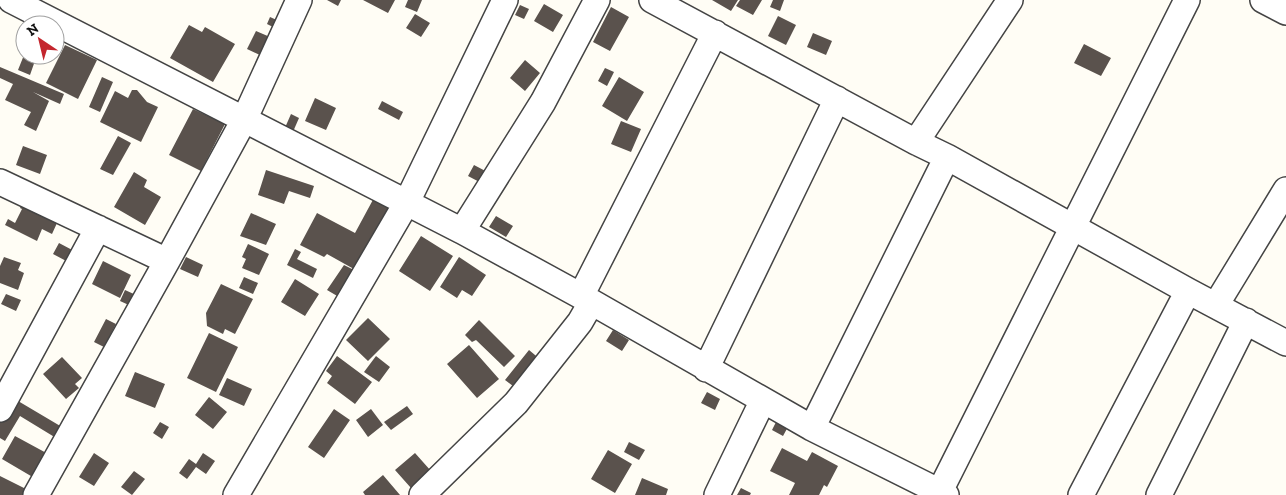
<svg xmlns="http://www.w3.org/2000/svg" width="1286" height="495" viewBox="0 0 1286 495" font-family="'Zilla Slab',serif">
<rect width="100%" height="100%" fill="#fffdf5"/>
<!-- building -->
<path fill="#5a524d" d="M327 0H341L338 6Z
M363 0H395L388 13Z
M408 0H422L417 12 405 7Z
M712 0H738L731 11Z
M740 0H762L753 15 736 6Z
M773 0H784L780 11 770 7Z
M544 4 563 15 553 32 534 21Z
M520 5 529 9 524 19 515 15Z
M611 7 629 17 610 51 593 42Z
M415 14 430 23 421 37 406 28Z
M778 16 796 25 786 45 768 36Z
M270 17 279 21 275 28 267 24Z
M189 25 202 32 205 27 235 44 213 82 170 58Z
M256 31 270 37 262 56 247 49Z
M813 33 832 41 826 55 807 47Z
M1084 44 1111 58 1101 76 1074 63Z
M65 45 97 60 78 99 46 83Z
M24 55H37L30 75 18 70Z
M525 60 540 73 525 91 510 78Z
M0 67 64 94 60 104 33 92 49 101 36 131 24 125 31 112 5 100 13 84 0 78Z
M605 68 614 72 607 86 598 81Z
M102 77 113 82 100 112 89 107Z
M619 77 644 92 627 121 602 106Z
M132 90H137L147 102 158 107 141 142 100 122 115 91 128 98Z
M315 98 336 108 326 130 305 121Z
M382 101 403 112 399 120 378 109Z
M193 109 225 124 201 171 169 155Z
M291 114 299 118 292 134 284 130Z
M621 121 641 129 631 152 611 144Z
M118 136 131 143 113 175 100 169Z
M23 146 47 155 40 174 16 165Z
M474 165 493 175 487 186 468 176Z
M266 170 314 186 310 198 289 191 284 204 258 195Z
M134 172 147 180 144 187 161 197 145 225 114 207Z
M375 196 396 207 361 273 327 254 324 257 300 245 317 213 355 233Z
M24 200 57 223 52 234 42 229 37 241 5 225 8 219 15 223 22 209 20 208Z
M251 213 276 224 266 245 240 236Z
M496 216 513 226 506 237 489 227Z
M421 236 453 256 430 291 399 271Z
M59 243 76 252 70 263 53 254Z
M248 244 269 254 259 275 242 268 246 259 242 257Z
M295 249 301 252 297 259 317 269 313 278 287 265Z
M4 257 21 263 18 270 24 273 18 290 0 283V266Z
M186 257 203 265 198 277 180 269Z
M459 257 486 275 472 296 462 290 457 298 440 287Z
M103 261 131 275 120 298 92 284Z
M344 265 360 273 344 300 327 290Z
M244 277 258 283 253 294 239 288Z
M295 279 319 294 305 316 281 302Z
M221 284 253 299 235 334 225 329 223 334 207 326 206 313Z
M125 290 136 295 131 306 120 301Z
M6 294 21 300 16 311 1 304Z
M368 318 390 339 368 361 346 340Z
M106 319 116 324 104 347 94 342Z
M479 320 515 356 504 367 476 340 472 342 465 335Z
M613 330 629 340 622 351 606 341Z
M209 333 238 347 216 392 187 378Z
M469 345 499 379 477 398 447 364Z
M529 350 541 360 517 389 505 380Z
M337 356 372 382 355 404 327 383 332 376 326 371Z
M376 356 390 367 379 382 364 372Z
M62 357 82 378 75 384 79 388 66 399 43 374Z
M135 372 165 384 155 408 125 396Z
M227 378 252 389 244 406 219 395Z
M707 392 720 399 715 410 701 403Z
M209 397 227 412 213 429 195 415Z
M13 398 67 430 61 441 20 416 5 441 0 438V419Z
M407 406 413 414 391 430 384 422Z
M334 409 350 420 324 458 308 447Z
M371 409 383 425 368 437 356 420Z
M778 418 789 425 783 436 772 430Z
M160 422 169 427 162 439 153 433Z
M15 436 50 455 36 479 2 459Z
M629 442 645 450 639 460 624 452Z
M782 448 807 461 812 452 838 466 827 487 824 485 819 495H789L795 483 770 471Z
M608 450 632 464 615 493 591 479Z
M94 453 109 463 94 486 79 477Z
M203 453 215 461 206 474 196 467 187 479 179 473 189 459 196 464Z
M415 453 431 471 411 488 395 470Z
M134 471 145 479 132 495 121 487Z
M383 475 400 495H365L363 492Z
M0 476 28 490 26 495H0Z
M642 478 668 489 666 495H635Z
M741 488 751 493 750 495H737Z"/>
<g fill="none" stroke-linecap="round" stroke-linejoin="round">
<defs>
<path id="minor" d="M11 0 462 231 581 296 812 428 946 495
M652 0 916 142 947 157 1188 291 1286 343
M1263 0 1286 12
M916 142 1010 0
M0 182 167 261
M462 231 543 102 597 0
M581 296 715 33
M1216 305 1286 190
M706 369 837 99
M0 409 98 228
M812 428 947 157
M36 495 167 261 244 120 299 0
M236 495 407 202 505 0
M422 495 516 403 580 322 591 303
M717 495 763 400
M938 495 1187 0
M1081 495 1188 291
M1159 495 1246 321"/>
</defs>
<!-- minor casing -->
<use href="#minor" stroke="#444" stroke-width="28"/>
<!-- minor -->
<use href="#minor" stroke="#fff" stroke-width="25"/>
</g>
<!-- north arrow -->
<g transform="translate(40 40) rotate(325)"><circle r="24" fill="#ffffff" stroke="#a0a0a0"/>
<path d="M0-4L9 19L0 12L-9 19Z" fill="#c4262e"/>
<text y="-8" font-size="14" font-weight="bold" text-anchor="middle" fill="#111111">N</text>
</g>
</svg>
